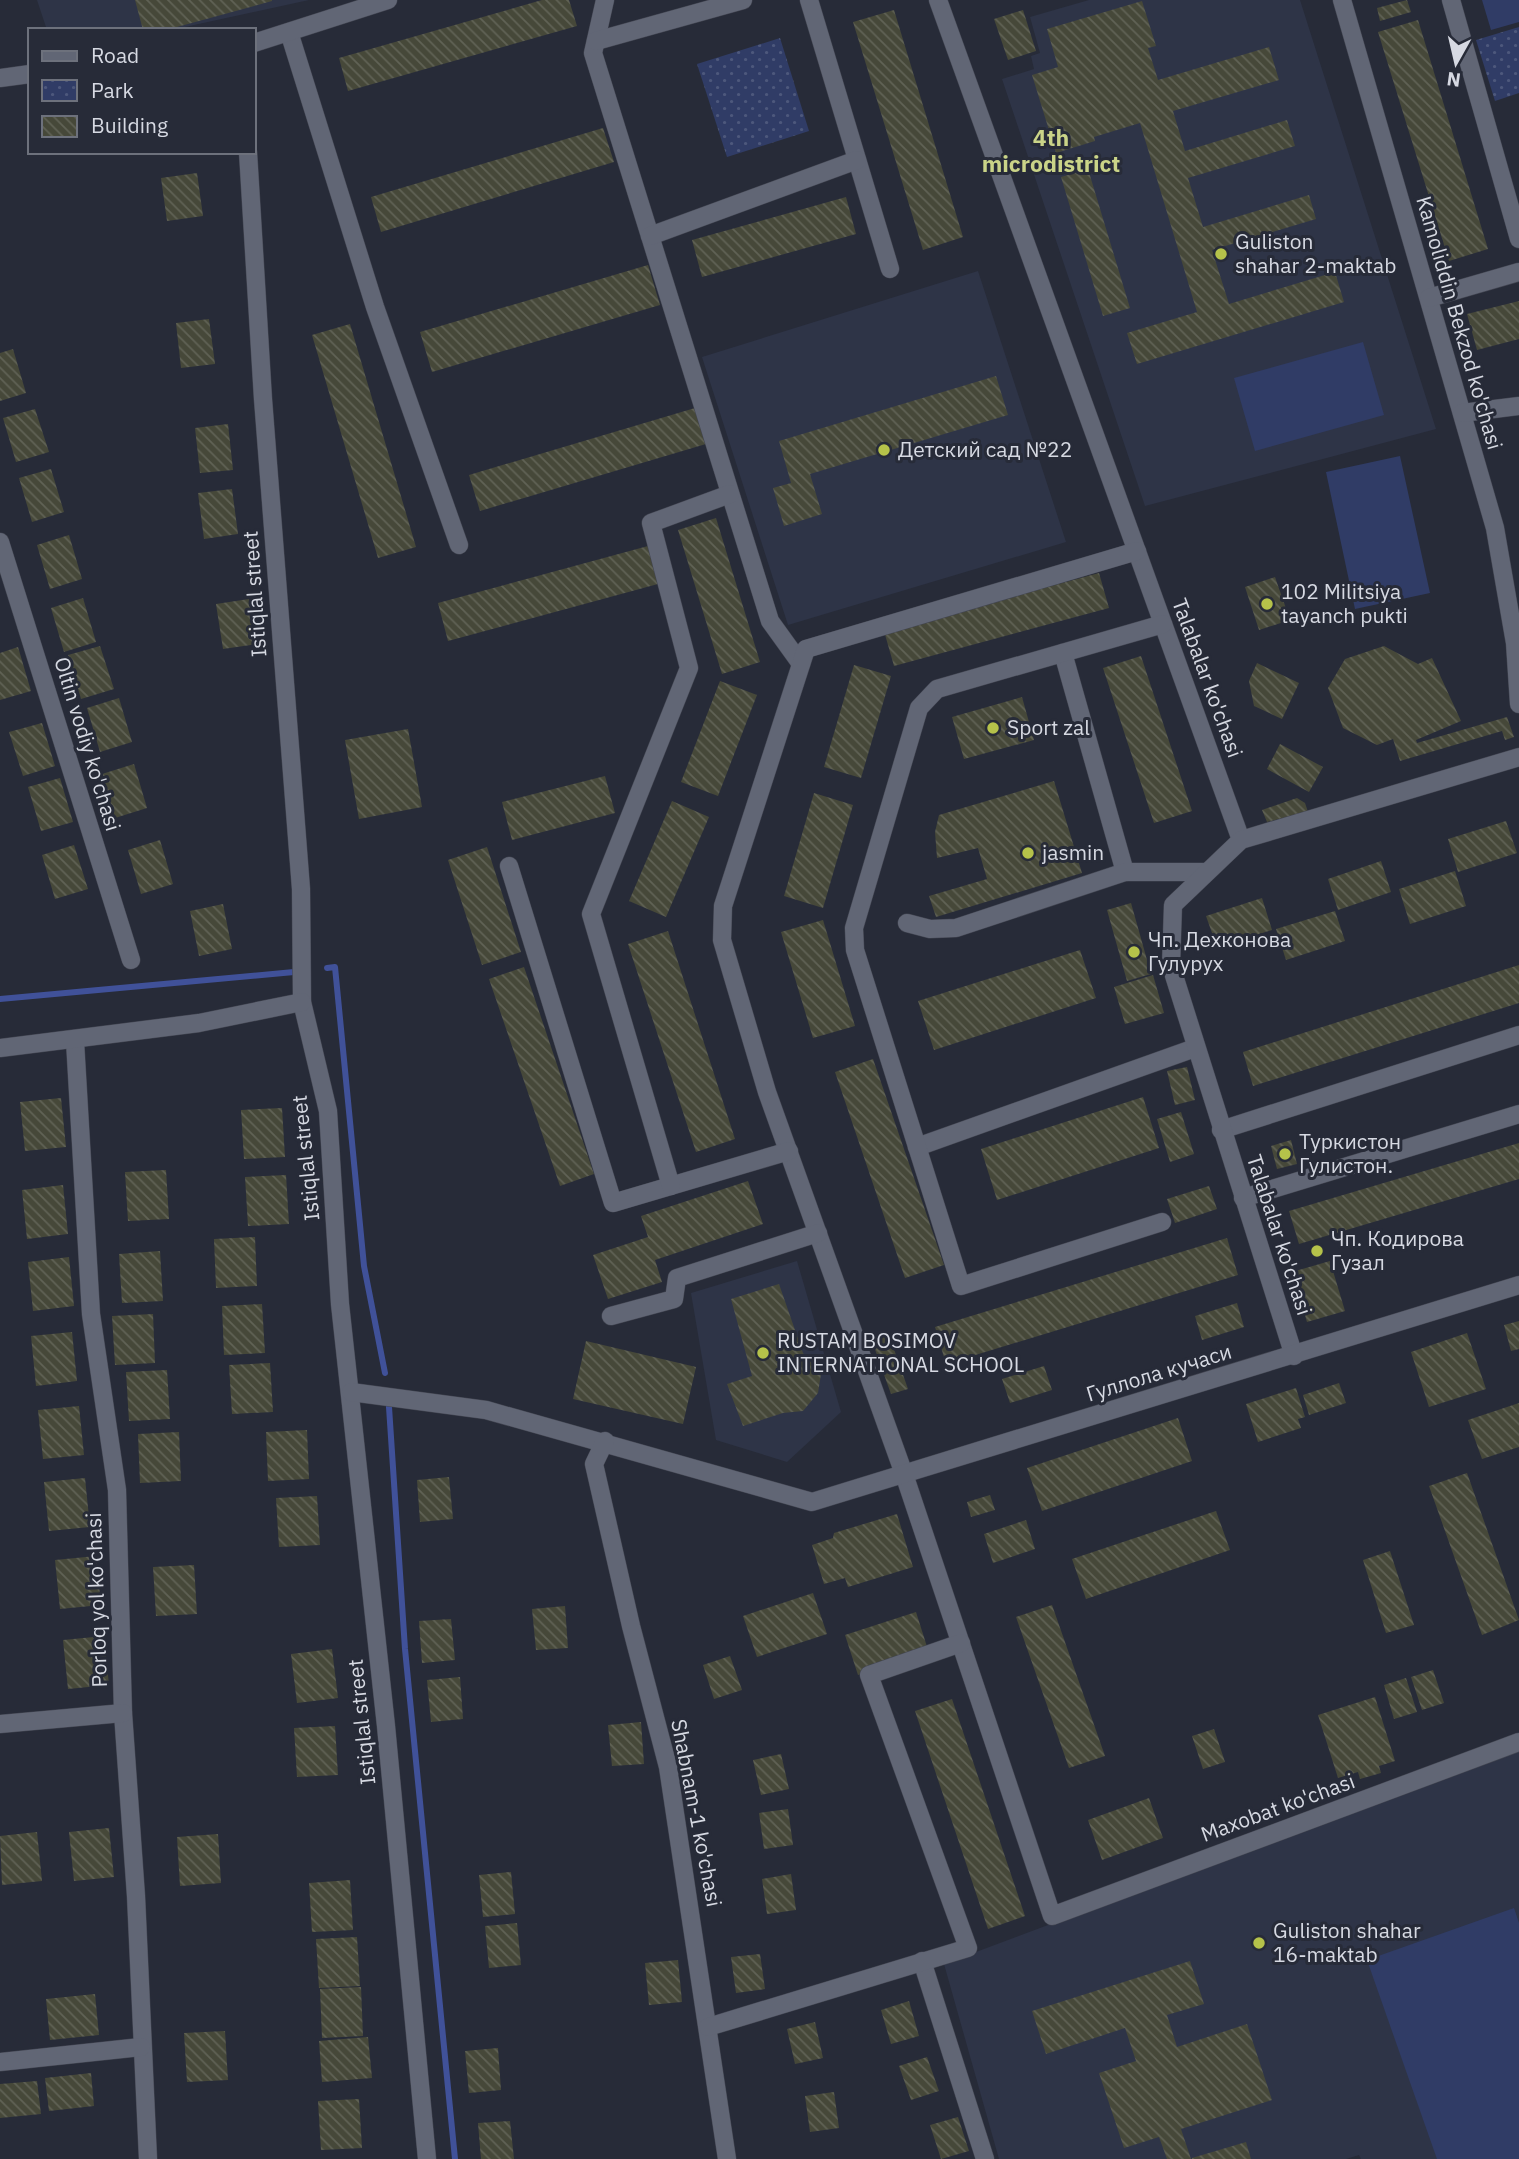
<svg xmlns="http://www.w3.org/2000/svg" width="1519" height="2159" font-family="'IBM Plex Sans',sans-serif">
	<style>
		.built { fill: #2e3447 }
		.park { fill: url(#park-dots) }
		.garden { fill: #303c66 }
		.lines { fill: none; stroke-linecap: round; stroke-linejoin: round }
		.stream { stroke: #405199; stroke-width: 6 }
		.building { fill: url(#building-back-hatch) }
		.minor-casing { stroke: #434652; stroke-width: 19 }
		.minor { stroke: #616675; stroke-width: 18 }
		.poi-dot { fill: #b5c24a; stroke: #272b38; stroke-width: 2.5 }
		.labels { text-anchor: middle; stroke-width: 6; stroke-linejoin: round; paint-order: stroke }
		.poi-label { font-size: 21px; fill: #d6d9e2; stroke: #272b38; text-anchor: start }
		.street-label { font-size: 21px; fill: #d6d9e2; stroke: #272b38 }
		.neighbourhood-label { font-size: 23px; font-weight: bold; fill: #cad488; stroke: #272b38 }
	</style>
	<defs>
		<pattern id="park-dots" width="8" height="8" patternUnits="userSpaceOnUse" patternTransform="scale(1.75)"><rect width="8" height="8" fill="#303c66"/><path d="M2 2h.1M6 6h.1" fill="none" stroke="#4d587c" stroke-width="1.8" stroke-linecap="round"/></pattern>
		<pattern id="building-back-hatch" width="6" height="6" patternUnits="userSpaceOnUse" patternTransform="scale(1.75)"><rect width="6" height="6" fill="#464839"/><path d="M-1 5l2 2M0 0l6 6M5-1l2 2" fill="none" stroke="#606255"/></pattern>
	</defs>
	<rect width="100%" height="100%" fill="#272b38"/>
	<g class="built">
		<path d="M37 0H309L171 30H47Z"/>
		<path d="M1089 0H1300L1436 429 1145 506 1002 79 1034 69 1031 56 1040 53 1030 17Z"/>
		<path d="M978 271 1066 542 788 625 702 357Z"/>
		<path d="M797 1261 841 1412 787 1462 716 1440 691 1293Z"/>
		<path d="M1519 1749V2159H1361L1359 2155 1346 2159H999L944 1964Z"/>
	</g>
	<g class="park">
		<path d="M1519 27V93L1495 101 1476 40Z"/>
		<path d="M780 38 809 131 727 157 697 64Z"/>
	</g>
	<g class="garden">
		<path d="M1482 0H1519V22L1491 30Z"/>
		<path d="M1363 342 1384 415 1255 451 1234 378Z"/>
		<path d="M1400 456 1430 593 1355 609 1326 472Z"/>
		<path d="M1514 1908 1519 1923V2159H1437L1367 1960Z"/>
	</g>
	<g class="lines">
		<g class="stream">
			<path d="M327 968 335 967 364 1266 385 1373"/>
			<path d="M0 999 294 972"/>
			<path d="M389 1407 405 1649 455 2159"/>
		</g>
	</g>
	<g class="building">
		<path d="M135 0H272V1L166 30H143Z"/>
		<path d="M542 0H569L577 26 348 91 339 58Z"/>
		<path d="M1407 0 1411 12 1380 21 1377 8Z"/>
		<path d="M1142 1 1156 46 1148 48 1158 80 1269 47 1279 80 1173 111 1185 151 1287 120 1295 146 1188 178 1203 227 1309 195 1316 219 1212 250 1229 304 1335 272 1344 302 1137 364 1127 333 1197 312 1140 123 1094 137 1095 141 1056 153 1032 75 1058 67 1047 29Z"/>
		<path d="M894 10 963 237 923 250 853 22Z"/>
		<path d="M1023 10 1036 51 1008 60 994 19Z"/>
		<path d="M1418 20 1488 249 1449 261 1378 32Z"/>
		<path d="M603 128 614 162 381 232 371 197Z"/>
		<path d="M1088 169 1130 308 1103 316 1061 177Z"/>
		<path d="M197 173 203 216 167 221 161 178Z"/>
		<path d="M846 197 856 234 702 277 692 240Z"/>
		<path d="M648 265 660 305 432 372 420 332Z"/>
		<path d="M1519 301V339L1477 350 1467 314Z"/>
		<path d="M209 319 215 364 181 368 176 323Z"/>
		<path d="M350 324 416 547 378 558 312 335Z"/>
		<path d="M13 349 26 393 0 401V353Z"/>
		<path d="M996 376 1008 415 810 474 822 514 784 526 773 488 791 483 779 441Z"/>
		<path d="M695 408 706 444 480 511 469 475Z"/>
		<path d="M35 409 49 452 16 462 3 418Z"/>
		<path d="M228 424 233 470 200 473 195 428Z"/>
		<path d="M51 469 64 512 32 522 19 478Z"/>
		<path d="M232 489 238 534 204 539 198 493Z"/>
		<path d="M716 518 760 662 722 674 678 530Z"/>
		<path d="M69 535 82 579 50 589 37 545Z"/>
		<path d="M648 546 658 584 448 641 438 603Z"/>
		<path d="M1099 573 1109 608 894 666 884 631Z"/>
		<path d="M1275 577 1290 620 1259 630 1245 587Z"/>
		<path d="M83 598 96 642 64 652 51 608Z"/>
		<path d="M249 599 257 644 223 649 216 604Z"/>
		<path d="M100 646 114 689 81 699 68 655Z"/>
		<path d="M1384 646 1418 664 1432 658 1461 721 1416 740 1417 743 1507 717 1514 737 1505 740 1502 731 1400 761 1393 739 1377 745 1343 728 1328 688 1345 659Z"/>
		<path d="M18 647 31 691 0 700V653Z"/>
		<path d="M1141 656 1192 811 1154 823 1103 668Z"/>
		<path d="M1257 663 1299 683 1282 719 1254 706 1249 681Z"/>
		<path d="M854 665 891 676 861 778 824 767Z"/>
		<path d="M720 681 757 695 718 796 681 782Z"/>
		<path d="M1022 697 1034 740 964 759 952 717Z"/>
		<path d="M119 698 132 742 100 752 87 708Z"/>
		<path d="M42 723 55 766 23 776 9 732Z"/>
		<path d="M408 729 422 807 359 819 345 740Z"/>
		<path d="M1280 744 1323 767 1309 792 1267 769Z"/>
		<path d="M134 764 147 808 115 818 102 774Z"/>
		<path d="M605 776 615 813 512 840 502 802Z"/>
		<path d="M60 778 73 822 41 831 28 787Z"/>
		<path d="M1054 781 1082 873 936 917 929 896 987 879 978 848 937 858 935 832 939 815Z"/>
		<path d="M814 793 853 805 823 908 784 896Z"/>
		<path d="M1297 798 1305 803 1308 812 1267 822 1262 810Z"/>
		<path d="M672 801 709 817 666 917 629 901Z"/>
		<path d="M1506 821 1517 853 1458 872 1448 839Z"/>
		<path d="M160 840 173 884 141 894 128 850Z"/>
		<path d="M74 845 88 889 55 899 42 855Z"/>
		<path d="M487 847 521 952 482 965 448 860Z"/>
		<path d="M1381 861 1391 892 1338 910 1328 879Z"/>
		<path d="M1455 871 1466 906 1410 924 1399 889Z"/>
		<path d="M1262 898 1272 930 1217 947 1206 916Z"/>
		<path d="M1131 903 1151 974 1127 981 1107 910Z"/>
		<path d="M223 904 232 949 199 956 190 911Z"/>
		<path d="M1335 911 1345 941 1286 960 1276 929Z"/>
		<path d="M823 920 855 1026 813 1038 781 932Z"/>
		<path d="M668 931 735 1139 696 1152 628 944Z"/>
		<path d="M1080 950 1096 998 934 1050 918 1001Z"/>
		<path d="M1519 965V1003L1253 1086 1243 1052Z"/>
		<path d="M524 967 594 1174 560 1186 489 979Z"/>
		<path d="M1153 975 1164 1013 1125 1024 1114 987Z"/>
		<path d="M873 1059 944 1265 905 1278 835 1072Z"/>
		<path d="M1187 1067 1195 1100 1175 1105 1167 1071Z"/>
		<path d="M1143 1097 1159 1148 997 1200 981 1149Z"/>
		<path d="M61 1098 66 1147 25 1151 20 1102Z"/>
		<path d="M282 1108 285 1157 244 1159 241 1110Z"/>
		<path d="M1181 1112 1194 1154 1170 1162 1157 1119Z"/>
		<path d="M1291 1140 1297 1164 1277 1169 1271 1146Z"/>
		<path d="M1519 1143V1179L1299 1244 1289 1211Z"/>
		<path d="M166 1170 169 1219 128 1221 125 1172Z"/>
		<path d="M286 1175 289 1224 248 1226 245 1177Z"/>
		<path d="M748 1181 763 1224 655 1260 662 1282 608 1299 593 1255 648 1237 641 1216Z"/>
		<path d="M63 1185 68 1234 27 1239 22 1190Z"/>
		<path d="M1209 1186 1217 1209 1175 1223 1167 1199Z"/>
		<path d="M255 1237 257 1286 216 1288 214 1239Z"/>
		<path d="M1227 1238 1238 1275 946 1364 935 1327Z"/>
		<path d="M160 1251 163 1301 122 1303 119 1254Z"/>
		<path d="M69 1257 74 1306 33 1311 28 1262Z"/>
		<path d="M1330 1261 1345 1311 1307 1322 1292 1272Z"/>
		<path d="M779 1284 803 1353 821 1374 818 1393 803 1411 783 1413 743 1426 727 1384 752 1376 731 1299Z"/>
		<path d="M1237 1303 1244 1327 1202 1340 1195 1316Z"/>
		<path d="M262 1304 265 1353 224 1355 222 1306Z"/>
		<path d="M153 1314 155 1363 115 1365 112 1316Z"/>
		<path d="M1519 1321V1349L1511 1351 1504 1325Z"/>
		<path d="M72 1332 77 1381 36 1386 31 1336Z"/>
		<path d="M1467 1333 1486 1389 1429 1407 1411 1352Z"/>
		<path d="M889 1335 908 1389 891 1394 872 1341Z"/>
		<path d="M586 1341 696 1367 683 1424 573 1399Z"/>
		<path d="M270 1363 273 1412 232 1414 229 1365Z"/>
		<path d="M1044 1366 1052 1390 1010 1403 1002 1379Z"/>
		<path d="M167 1370 170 1419 129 1421 126 1372Z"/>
		<path d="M1339 1383 1346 1403 1309 1415 1303 1395Z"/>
		<path d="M1296 1388 1305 1417 1298 1419 1301 1428 1258 1442 1246 1404Z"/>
		<path d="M1519 1403V1447L1482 1459 1468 1420Z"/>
		<path d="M79 1406 84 1455 43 1459 38 1410Z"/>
		<path d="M1178 1418 1192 1461 1042 1511 1027 1468Z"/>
		<path d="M307 1430 309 1479 268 1481 266 1432Z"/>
		<path d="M179 1432 181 1481 140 1483 138 1434Z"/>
		<path d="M1467 1473 1519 1620 1482 1635 1429 1486Z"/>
		<path d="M449 1477 453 1519 420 1522 417 1480Z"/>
		<path d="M85 1478 90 1527 49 1531 44 1482Z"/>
		<path d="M990 1495 995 1510 971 1517 967 1502Z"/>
		<path d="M317 1496 320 1545 279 1547 276 1498Z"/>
		<path d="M1216 1511 1230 1550 1086 1599 1072 1559Z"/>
		<path d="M897 1514 913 1567 848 1587 845 1578 824 1584 812 1545 833 1538 834 1533Z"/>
		<path d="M1026 1520 1035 1549 993 1563 984 1534Z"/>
		<path d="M1390 1551 1414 1625 1386 1633 1363 1560Z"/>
		<path d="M96 1556 101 1605 60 1609 55 1560Z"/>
		<path d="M194 1565 197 1614 156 1616 153 1567Z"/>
		<path d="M813 1593 827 1634 757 1657 743 1616Z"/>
		<path d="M1052 1605 1105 1756 1069 1768 1016 1617Z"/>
		<path d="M565 1606 568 1648 536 1650 532 1609Z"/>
		<path d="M916 1612 929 1653 858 1675 845 1635Z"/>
		<path d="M451 1619 455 1660 422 1663 419 1621Z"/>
		<path d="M104 1636 109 1685 68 1689 63 1640Z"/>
		<path d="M332 1649 338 1698 297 1703 291 1654Z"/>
		<path d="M730 1656 742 1690 714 1699 703 1665Z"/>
		<path d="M1433 1670 1444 1703 1422 1710 1411 1677Z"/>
		<path d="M460 1677 463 1719 431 1722 427 1680Z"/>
		<path d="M1406 1678 1417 1712 1394 1719 1384 1685Z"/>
		<path d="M1375 1697 1395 1761 1379 1766 1381 1773 1360 1779 1358 1772 1338 1778 1318 1715Z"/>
		<path d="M952 1699 1025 1916 988 1929 915 1711Z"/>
		<path d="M641 1722 644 1764 612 1766 608 1725Z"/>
		<path d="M335 1726 338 1775 297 1777 294 1728Z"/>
		<path d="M1214 1729 1225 1762 1203 1769 1192 1736Z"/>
		<path d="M781 1754 789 1789 761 1795 753 1760Z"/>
		<path d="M1149 1798 1163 1838 1102 1860 1088 1820Z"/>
		<path d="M788 1809 793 1845 764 1849 759 1813Z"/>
		<path d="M109 1828 114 1877 74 1881 69 1832Z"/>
		<path d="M37 1832 42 1881 2 1885 0 1836Z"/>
		<path d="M218 1834 221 1883 180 1886 177 1837Z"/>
		<path d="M511 1872 515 1914 483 1917 479 1875Z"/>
		<path d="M791 1874 796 1910 767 1914 762 1879Z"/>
		<path d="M350 1880 353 1930 312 1932 309 1883Z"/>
		<path d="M517 1923 521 1965 489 1968 485 1926Z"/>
		<path d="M357 1937 360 1986 319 1988 316 1939Z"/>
		<path d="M760 1954 765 1989 736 1993 731 1957Z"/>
		<path d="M678 1960 682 2002 649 2005 645 1963Z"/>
		<path d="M1190 1961 1204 2004 1167 2015 1177 2047 1247 2024 1272 2100 1181 2129 1191 2159H1167L1159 2137 1124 2148 1099 2073 1136 2061 1125 2028 1046 2054 1032 2011Z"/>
		<path d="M361 1987 363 2036 322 2038 320 1989Z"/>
		<path d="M95 1994 99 2035 50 2040 46 1999Z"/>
		<path d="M909 2001 919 2036 891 2044 881 2010Z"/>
		<path d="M815 2022 823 2058 795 2064 787 2029Z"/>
		<path d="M225 2031 228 2080 187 2082 184 2033Z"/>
		<path d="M368 2037 372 2078 322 2082 319 2041Z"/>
		<path d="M498 2048 501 2090 469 2093 465 2051Z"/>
		<path d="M927 2057 939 2091 911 2100 899 2066Z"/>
		<path d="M91 2073 94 2106 49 2111 45 2078Z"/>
		<path d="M37 2081 41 2114 0 2118V2084Z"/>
		<path d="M834 2092 839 2128 810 2132 805 2096Z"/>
		<path d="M359 2099 362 2148 321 2150 318 2101Z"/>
		<path d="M958 2117 969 2151 941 2159 930 2125Z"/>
		<path d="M510 2121 514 2159H481L478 2123Z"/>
		<path d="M1246 2142 1251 2159H1192V2158Z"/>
	</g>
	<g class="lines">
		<g class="minor-casing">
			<g id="minor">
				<path d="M605 0 593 53 770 621 801 664"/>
				<path d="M809 0 890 269"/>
				<path d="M938 0 1241 840"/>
				<path d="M1342 0 1495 528 1515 643 1519 704"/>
				<path d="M1451 0 1519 239"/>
				<path d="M289 32 375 307 459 545"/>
				<path d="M596 41 743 0"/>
				<path d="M254 43 388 0"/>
				<path d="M0 78 30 74"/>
				<path d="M248 152 263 399 301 889 302 1002 328 1111 340 1304 386 1726 427 2159"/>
				<path d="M650 236 857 160"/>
				<path d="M1429 298 1519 272"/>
				<path d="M1462 413 1519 406"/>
				<path d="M0 542 131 960"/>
				<path d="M1137 551 806 649 723 906 722 940 767 1092 904 1474 1052 1916 1519 1742"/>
				<path d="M1063 653 1125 872"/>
				<path d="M509 866 613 1203 789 1151"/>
				<path d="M907 923 930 929 956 928 1125 872H1204"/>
				<path d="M75 1041 91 1314 117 1490 123 1713 136 1896 148 2159"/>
				<path d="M0 1048 199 1023 302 1002"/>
				<path d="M1221 1130 1519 1035"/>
				<path d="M917 1147 1195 1048"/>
				<path d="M671 1186 591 914 689 668 651 523 730 494"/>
				<path d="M1243 1198 1519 1114"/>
				<path d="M1162 1222 961 1286 855 950 854 928 919 708 937 689 1163 624"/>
				<path d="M611 1316 674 1299 677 1278 818 1233"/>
				<path d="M1294 1356 1171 966 1173 905 1241 840 1519 757"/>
				<path d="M351 1392 486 1410 812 1502 1519 1285"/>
				<path d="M605 1441 594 1464 631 1626 668 1767 727 2159"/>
				<path d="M0 1724 123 1713"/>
				<path d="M922 1961 985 2159"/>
				<path d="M708 2027 968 1948 869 1675 961 1643"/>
				<path d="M0 2062 141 2047"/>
			</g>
		</g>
		<use href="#minor" class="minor"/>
	</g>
	<g class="poi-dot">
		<circle cx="1221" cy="254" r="7"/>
		<circle cx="884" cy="450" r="7"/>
		<circle cx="1267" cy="604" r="7"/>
		<circle cx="993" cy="728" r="7"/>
		<circle cx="1028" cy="853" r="7"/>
		<circle cx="1134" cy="952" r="7"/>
		<circle cx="1285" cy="1154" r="7"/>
		<circle cx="1317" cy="1251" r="7"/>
		<circle cx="763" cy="1353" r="7"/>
		<circle cx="1259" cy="1943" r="7"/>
	</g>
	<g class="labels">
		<g class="poi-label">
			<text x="1235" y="249">Guliston<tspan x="1235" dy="24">shahar 2-maktab</tspan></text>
			<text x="898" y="457">Детский сад №22</text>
			<text x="1281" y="599">102 Militsiya<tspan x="1281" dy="24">tayanch pukti</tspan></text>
			<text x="1007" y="735">Sport zal</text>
			<text x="1042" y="860">jasmin</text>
			<text x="1148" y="947">Чп. Дехконова<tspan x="1148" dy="24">Гулурух</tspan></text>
			<text x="1299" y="1149">Туркистон<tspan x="1299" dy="24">Гулистон.</tspan></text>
			<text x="1331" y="1246">Чп. Кодирова<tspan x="1331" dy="24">Гузал</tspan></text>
			<text x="777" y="1348">RUSTAM BOSIMOV<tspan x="777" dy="24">INTERNATIONAL SCHOOL</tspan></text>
			<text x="1273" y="1938">Guliston shahar<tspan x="1273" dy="24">16-maktab</tspan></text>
		</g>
		<g class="street-label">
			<text transform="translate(1459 323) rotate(74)" y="7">Kamoliddin Bekzod ko'chasi</text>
			<text transform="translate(255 594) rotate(-94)" y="7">Istiqlal street</text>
			<text transform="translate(1207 678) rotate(70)" y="7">Talabalar ko'chasi</text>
			<text transform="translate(87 744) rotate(73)" y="7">Oltin vodiy ko'chasi</text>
			<text transform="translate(306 1158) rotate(-96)" y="7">Istiqlal street</text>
			<text transform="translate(1279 1235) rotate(72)" y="7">Talabalar ko'chasi</text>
			<text transform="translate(1159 1373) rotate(-17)" y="7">Гуллола кучаси</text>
			<text transform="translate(97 1600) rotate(-92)" y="7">Porloq yol ko'chasi</text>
			<text transform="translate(362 1722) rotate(-96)" y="7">Istiqlal street</text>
			<text transform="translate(1278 1808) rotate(-20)" y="7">Maxobat ko'chasi</text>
			<text transform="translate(696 1813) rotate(79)" y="7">Shabnam-1 ko'chasi</text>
		</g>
		<g class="neighbourhood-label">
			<text x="1051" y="146">4th<tspan x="1051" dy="26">microdistrict</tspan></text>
		</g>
	</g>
	<rect x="28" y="28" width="228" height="126" fill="#272b38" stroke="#6d717c" stroke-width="2"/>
	<rect x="42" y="51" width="35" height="10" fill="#616675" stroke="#6d717c" stroke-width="2"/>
	<text x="91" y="63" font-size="21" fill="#d6d9e2">Road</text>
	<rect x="42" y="80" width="35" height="21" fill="url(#park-dots)" stroke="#6d717c" stroke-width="2"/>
	<text x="91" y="98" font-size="21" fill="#d6d9e2">Park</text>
	<rect x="42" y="116" width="35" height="21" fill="url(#building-back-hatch)" stroke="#6d717c" stroke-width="2"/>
	<text x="91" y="133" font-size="21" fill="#d6d9e2">Building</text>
	<g transform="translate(1456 63) rotate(188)" stroke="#272b38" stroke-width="5" paint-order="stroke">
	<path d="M0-5L12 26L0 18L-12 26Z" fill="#d6d9e2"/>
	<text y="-10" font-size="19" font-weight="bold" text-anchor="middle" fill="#d6d9e2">N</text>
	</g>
</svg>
